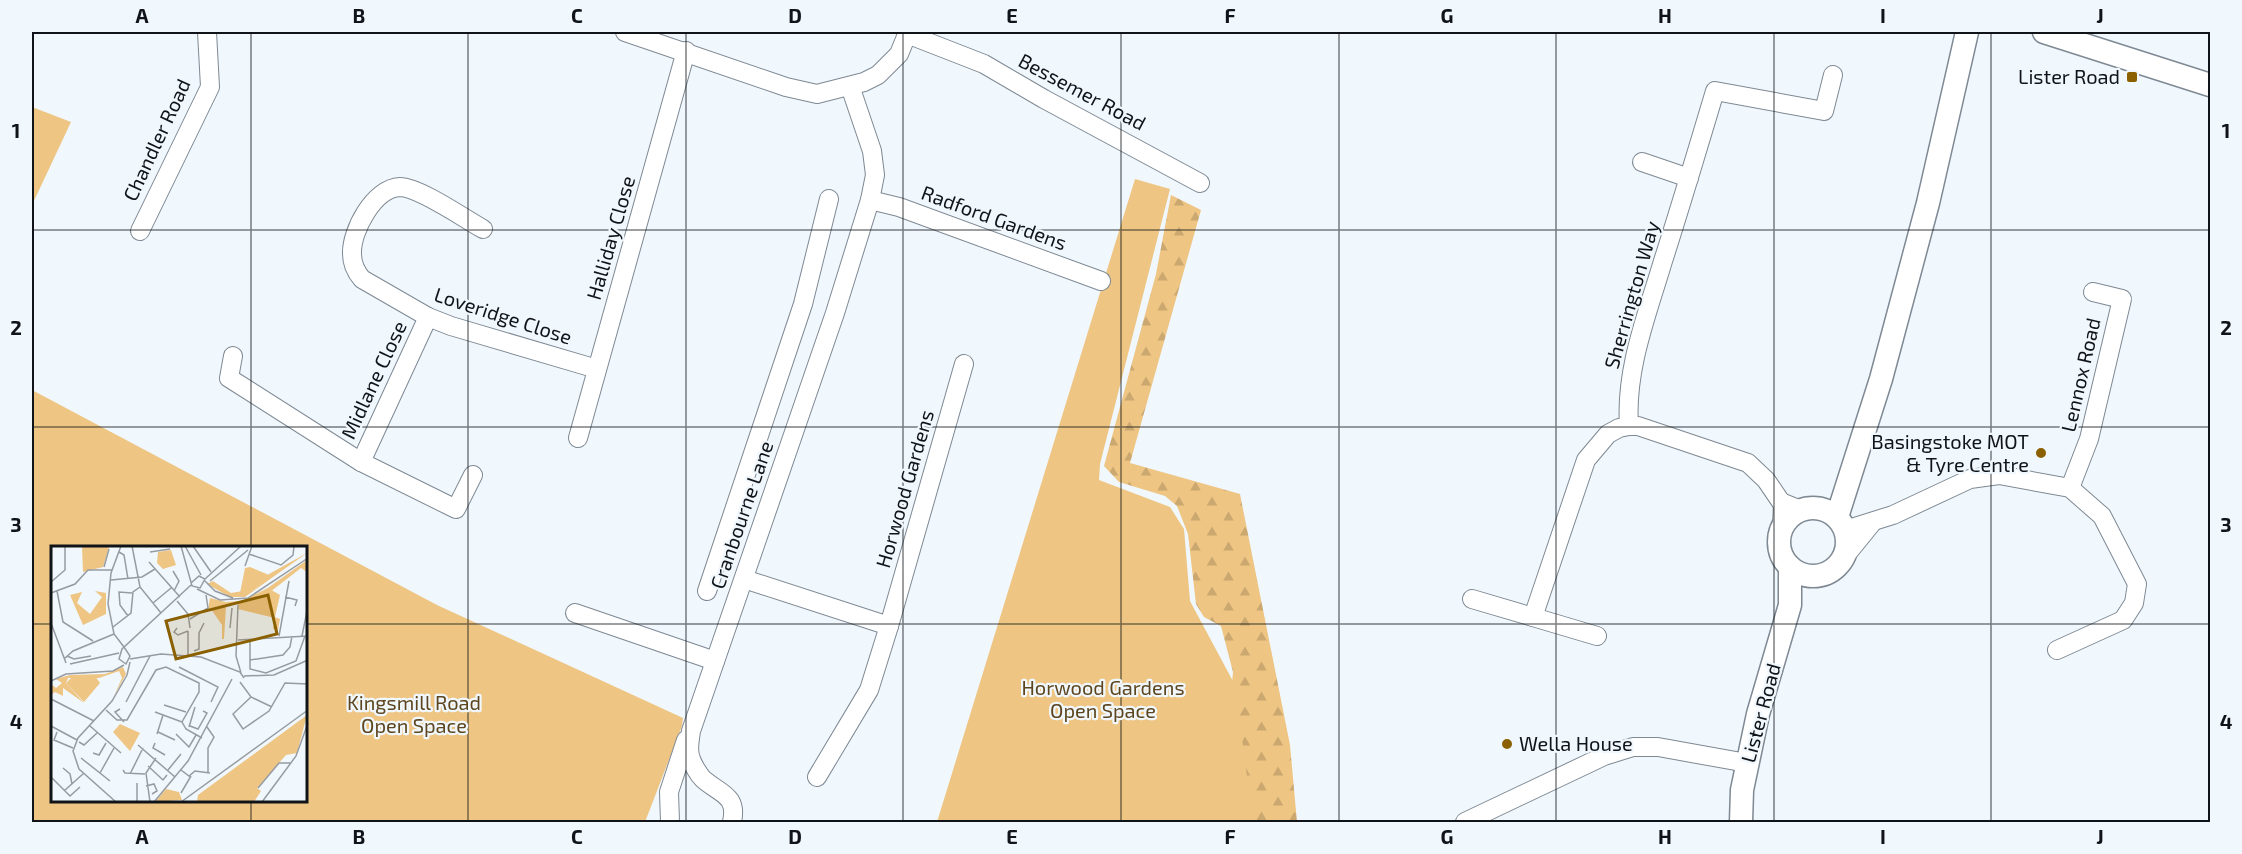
<svg xmlns="http://www.w3.org/2000/svg" width="2242" height="854" font-family="'Exo 2',sans-serif">
	<style>
		.forest { fill: url(#forest-firs) }
		.park { fill: #eec583; fill-rule: evenodd }
		.lines { fill: none; stroke-linecap: round; stroke-linejoin: round }
		.minor-casing { stroke: #7e8993; stroke-width: 20 }
		.tertiary-casing { stroke: #7e8993; stroke-width: 25 }
		.minor { stroke: #fff; stroke-width: 18 }
		.tertiary { stroke: #fff; stroke-width: 22 }
		.grid { fill: none; stroke: #101418; stroke-width: 1.5; stroke-opacity: 0.55 }
		.poi-dot { fill: #8a6001; stroke: #f0f7fd; stroke-width: 2 }
		.labels { text-anchor: middle; stroke-width: 4.5; stroke-linejoin: round; paint-order: stroke }
		.poi-label { font-size: 20px; fill: #101418; stroke: #f0f7fd; text-anchor: end }
		.street-label { font-size: 20px; fill: #101418; stroke: #f0f7fd }
		.park-label { font-size: 20px; fill: #5d461f; stroke: #f0f7fd }
		.inset-road { fill: none; stroke: #969ca1; stroke-width: 1.5 }
		.view { fill: #8a6001; fill-opacity: 0.15; stroke: #8a6001; stroke-width: 3 }
		.inset-edge { fill: none; stroke: #101418; stroke-width: 3 }
		.neatline { fill: none; stroke: #101418; stroke-width: 2 }
		.grid-label { font-size: 20px; text-anchor: middle; font-weight: bold; fill: #101418 }
	</style>
	<defs>
		<pattern id="forest-firs" width="22" height="20" patternUnits="userSpaceOnUse" patternTransform="scale(1.5)"><rect width="22" height="20" fill="#eec583"/><path d="M5 1l3.5 6h-7zM16 11l3.5 6h-7z" fill="#cba870"/></pattern>
	</defs>
	<rect width="100%" height="100%" fill="#f0f7fd"/>
	<path class="forest" d="M1171 195 1201 210 1130 463 1240 494 1290 745 1297 822H1247L1231 694 1233 672 1221 626 1204 617 1196 604 1188 534 1177 506 1165 496 1119 482 1104 466 1156 274Z"/>
	<g class="park">
		<path d="M32 107 71 122 32 205Z"/>
		<path d="M1135 179 1170 189 1100 464 1099 480 1170 507 1184 529 1190 601 1235 685 1253 822H937Z"/>
		<path d="M32 390 437 605 683 718 682 726 645 822H32ZM52 548H306V802H52Z"/>
	</g>
	<g class="lines">
		<g class="minor-casing">
			<g id="minor">
				<path d="M625 32 786 87 817 94 864 82 878 75 899 54 908 32"/>
				<path d="M907 34 984 64 1044 99 1200 183"/>
				<path d="M1642 162 1689 178"/>
				<path d="M870 200 899 207 1101 281"/>
				<path d="M483 229C465 219 419 187 400 187 374 188 351 231 352 254 352 264 356 272 362 279L428 317 451 326 597 369"/>
				<path d="M140 231 210 87 207 32"/>
				<path d="M233 356 229 378 361 462 456 509 473 475"/>
				<path d="M1629 426C1625 369 1647 315 1663 261 1681 205 1698 148 1715 91L1824 111 1833 75"/>
				<path d="M578 438 686 51"/>
				<path d="M361 462 428 317"/>
				<path d="M2070 488 2089 439 2122 299 2093 292"/>
				<path d="M1782 528 1783 503"/>
				<path d="M1845 530 1893 515 1970 479 1999 475 2070 488 2102 516 2137 584 2134 603 2123 620 2057 650"/>
				<path d="M1846 555 1872 523"/>
				<path d="M744 579 889 626"/>
				<path d="M707 591 803 304 829 199"/>
				<path d="M1472 599 1533 617 1586 460 1608 434 1619 428 1629 426H1638L1748 463 1766 480 1781 502 1801 510"/>
				<path d="M575 613 715 661"/>
				<path d="M1533 617 1597 636"/>
				<path d="M817 777 869 690 889 626 964 364"/>
				<path d="M670 822 669 792 686 740"/>
				<path d="M732 822C738 795 720 794 703 779 699 775 693 765 691 759 687 750 690 740 691 731L835 313 870 200 875 175 872 151 850 86"/>
				<path d="M1465 822 1604 756 1633 747H1658L1747 763"/>
			</g>
		</g>
		<g class="tertiary-casing">
			<g id="tertiary">
				<path d="M2044 32 2210 85"/>
				<circle cx="1813" cy="542" r="34"/>
				<path d="M1837 517 1881 379 1928 203 1967 32"/>
				<path d="M1741 822 1742 790 1758 714 1790 605V567"/>
			</g>
		</g>
		<use href="#minor" class="minor"/>
		<use href="#tertiary" class="tertiary"/>
	</g>
	<path class="grid" d="M251 32V548M468 32V822M686 32V822M903 32V822M1121 32V822M1339 32V822M1556 32V822M1774 32V822M1991 32V822M32 230H2210M32 427H2210M32 624H52M306 624H2210M251 802V822"/>
	<g class="poi-dot">
		<rect x="2126" y="71" width="12" height="12" rx="3"/>
		<circle cx="2041" cy="453" r="6"/>
		<circle cx="1507" cy="744" r="6"/>
	</g>
	<g class="labels">
		<g class="poi-label">
			<text x="2120" y="84">Lister Road</text>
			<text x="2029" y="449">Basingstoke MOT<tspan x="2029" dy="23">&amp; Tyre Centre</tspan></text>
			<text x="1519" y="751" text-anchor="start">Wella House</text>
		</g>
		<g class="street-label">
			<text transform="translate(1082 92) rotate(28)" y="7">Bessemer Road</text>
			<text transform="translate(157 140) rotate(-65)" y="7">Chandler Road</text>
			<text transform="translate(994 218) rotate(20)" y="7">Radford Gardens</text>
			<text transform="translate(611 238) rotate(-74)" y="7">Halliday Close</text>
			<text transform="translate(1632 295) rotate(-74)" y="7">Sherrington Way</text>
			<text transform="translate(503 316) rotate(18)" y="7">Loveridge Close</text>
			<text transform="translate(2081 375) rotate(-77)" y="7">Lennox Road</text>
			<text transform="translate(374 380) rotate(-65)" y="7">Midlane Close</text>
			<text transform="translate(905 489) rotate(-74)" y="7">Horwood Gardens</text>
			<text transform="translate(742 515) rotate(-71)" y="7">Cranbourne Lane</text>
			<text transform="translate(1761 713) rotate(-75)" y="7">Lister Road</text>
		</g>
		<g class="park-label">
			<text x="1103" y="695">Horwood Gardens<tspan x="1103" dy="23">Open Space</tspan></text>
			<text x="414" y="710">Kingsmill Road<tspan x="414" dy="23">Open Space</tspan></text>
		</g>
	</g>
	<g transform="translate(51 546)">
		<rect width="256" height="256" fill="#f0f7fd"/>
		<path d="M120 4 125 19 112 23 106 17 107 6ZM256 169 246 207 235 209 206 242 210 245 203 256H146L147 249Z" fill="#eec583"/>
		<path d="M256 7 194 51H179L156 38 162 35 180 47 204 43 218 28ZM256 14V26L250 22 219 46 188 60 185 56 157 63 159 52 175 56 200 54ZM72 121 75 128 63 150 71 132 68 125 48 132H17L15 137 33 157 12 142V150L4 146 0 149V138L5 142 11 137 5 133 19 129 54 128Z" fill="#eec583"/>
		<path d="M31 0 58 1 52 21 32 26ZM199 21 218 29 204 43 189 47 194 22ZM217 42 229 49 224 71 229 73 227 84 222 83 224 72 187 63 188 56ZM44 45 55 47V68L32 79 19 49 31 46 26 57 39 68 51 51ZM175 60 173 93H171V79L160 63ZM44 130 49 137 33 156 15 137 21 131ZM69 178 89 187 79 205 62 186ZM115 243 128 246 131 254 104 256Z" fill="#eec583"/>
		<path class="inset-road" d="M70 0 60 27 57 58 63 88 73 101M81 0 89 41 110 67M130 0 141 40 149 42 154 33 148 30 140 37M134 0 150 29M142 0 160 26M68 6 73 9 77 33M99 6 119 3M198 8 230 19 242 9 243 0M98 16 129 51M194 20 201 0M53 21 58 3M122 25 128 35 123 45M154 33 190 0M60 34 91 31 104 23M154 35 164 45 182 52M159 35 197 4M0 36 14 24V0M146 43 169 54 197 52 257 12M6 45 12 76 42 95M0 47 24 38 37 24H61M234 51 246 54 244 60M126 55 137 68 139 82M102 57 120 42M187 59 185 110 190 127M77 70 69 59 68 46 81 47M139 73 157 62 155 49M0 77 15 117M62 81 80 67 82 46 89 41M126 82 123 86 127 89 137 85M179 82 181 62M228 90 238 35M251 90 256 65M187 94 257 90M199 94V123L215 127 245 115 254 90M73 101 79 110 75 118 68 113 71 103 140 39M143 105 148 103V87L153 77M16 110 23 113 40 110M137 110V85M13 113 22 105 63 88M79 113 110 108 150 111 189 126 193 132M199 114 232 109 239 101 241 90M19 118 68 107M128 121 167 141 160 156M193 130 223 129 257 114M0 135 15 128 62 125 73 119M189 136 200 151 221 161M200 151 182 168 192 183 218 165 234 137 257 138M0 153 43 175M75 156 99 110M113 159 135 166M69 163 64 166 73 176M55 164 66 174H76L105 124 115 121 148 137V146L131 176 135 183 151 192M104 166 131 176M0 180 26 194M39 180 70 207M139 180 147 183 156 167 152 165M138 181 144 161M156 181 163 191 157 202V226M6 186 3 194 22 202M107 186 124 194M106 188 112 169M125 188 138 201 145 189M28 196 33 199 46 187M104 197 102 202 114 209M87 199 124 231M42 207 48 209 55 197M30 212 59 235M97 220 112 234 116 229M12 222 19 228 21 238M72 224 74 227 94 228M117 224 130 208M130 224 138 230 144 225 159 227M49 227 63 202M79 228 92 202M0 231 19 250 29 241M86 237V256M95 240 103 238 106 245 101 248M207 242 228 217H240M13 245 33 227M130 247 140 230M65 256 28 223 22 205 27 192 61 155 76 129 79 116M99 256 95 227 105 212M103 256 137 215 181 133M130 256 257 164M211 256 245 210 257 177"/>
		<path class="view" d="M217 49 226 88 125 113 115 75Z"/>
		<rect width="256" height="256" class="inset-edge"/>
	</g>
	<rect width="2242" height="854" fill="none" stroke="#f0f7fd" stroke-width="66"/>
	<rect x="33" y="33" width="2176" height="788" class="neatline"/>
	<g class="grid-label">
		<text x="142" y="23">A</text>
		<text x="359" y="23">B</text>
		<text x="577" y="23">C</text>
		<text x="795" y="23">D</text>
		<text x="1012" y="23">E</text>
		<text x="1230" y="23">F</text>
		<text x="1447" y="23">G</text>
		<text x="1665" y="23">H</text>
		<text x="1883" y="23">I</text>
		<text x="2100" y="23">J</text>
		<text x="16" y="138">1</text>
		<text x="2226" y="138">1</text>
		<text x="16" y="335">2</text>
		<text x="2226" y="335">2</text>
		<text x="16" y="532">3</text>
		<text x="2226" y="532">3</text>
		<text x="16" y="729">4</text>
		<text x="2226" y="729">4</text>
		<text x="142" y="844">A</text>
		<text x="359" y="844">B</text>
		<text x="577" y="844">C</text>
		<text x="795" y="844">D</text>
		<text x="1012" y="844">E</text>
		<text x="1230" y="844">F</text>
		<text x="1447" y="844">G</text>
		<text x="1665" y="844">H</text>
		<text x="1883" y="844">I</text>
		<text x="2100" y="844">J</text>
	</g>
</svg>
